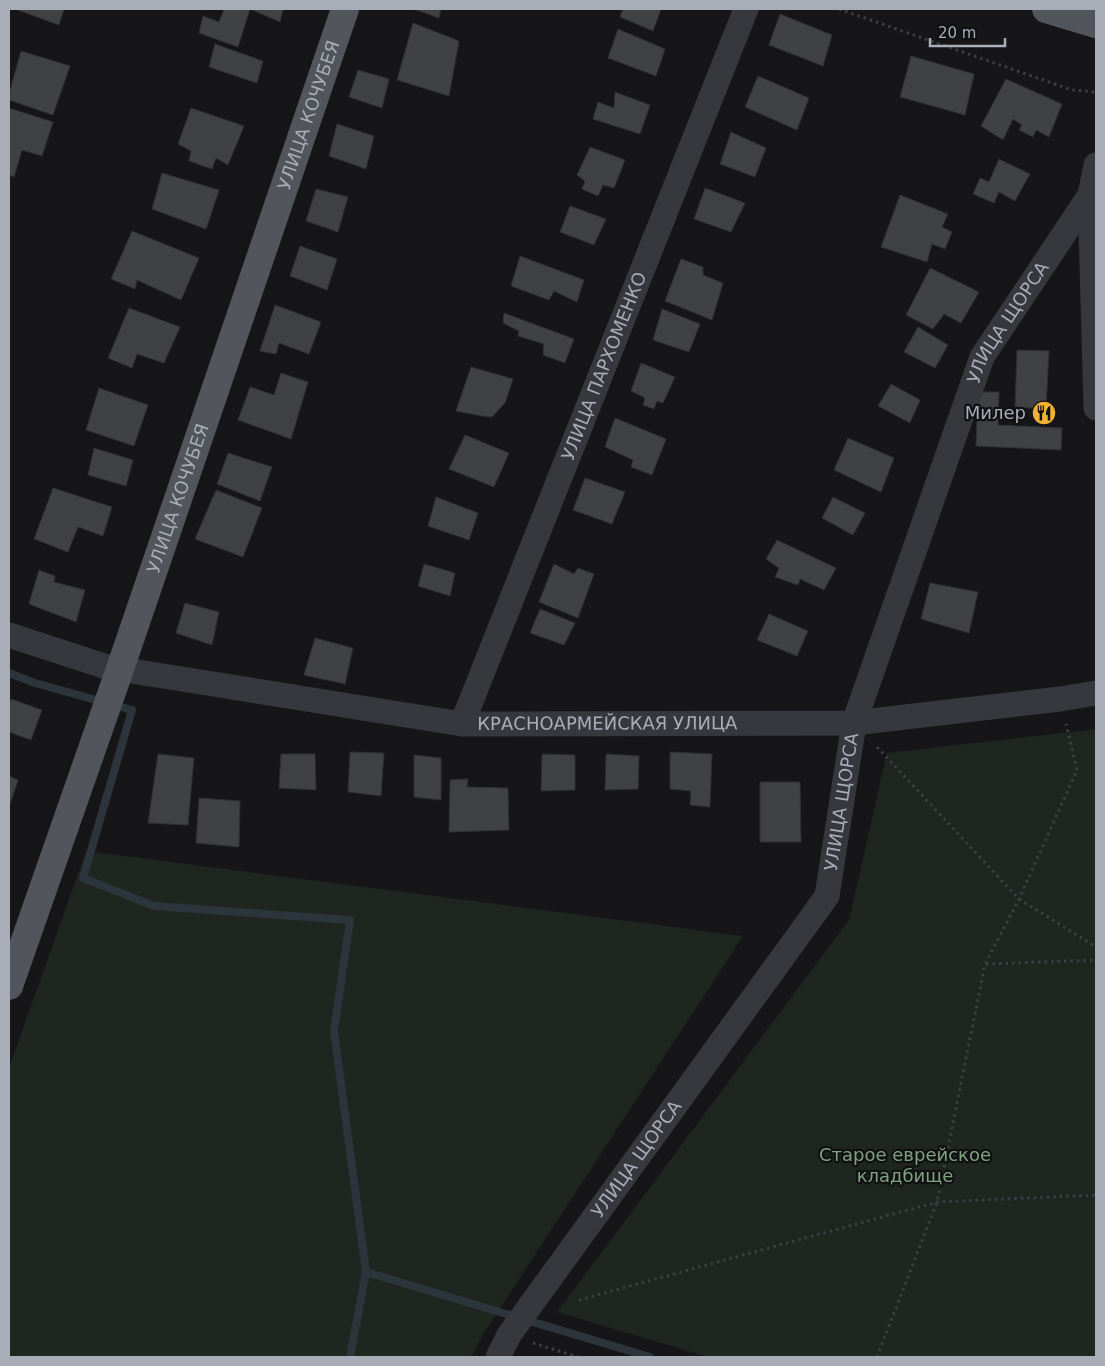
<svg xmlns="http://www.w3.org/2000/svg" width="1105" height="1366" font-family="'DejaVu Sans',sans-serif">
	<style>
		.green { fill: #1e261f }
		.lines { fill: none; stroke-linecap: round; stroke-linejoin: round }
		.stream { stroke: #2c353c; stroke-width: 8 }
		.building { fill: #404145; stroke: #303034 }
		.path { stroke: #3d3f44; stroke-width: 3; stroke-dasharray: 2.5 4; stroke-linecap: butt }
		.minor { stroke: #37383d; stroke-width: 25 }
		.major { stroke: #53555c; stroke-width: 28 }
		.labels { text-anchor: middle; stroke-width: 4.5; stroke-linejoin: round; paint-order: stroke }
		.street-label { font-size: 18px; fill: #a8adb8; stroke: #111113 }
		.poi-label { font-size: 18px; fill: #a8adb8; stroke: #111113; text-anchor: end }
		.park-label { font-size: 18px; fill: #7fa381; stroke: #111113 }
	</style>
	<rect width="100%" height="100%" fill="#161618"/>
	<g class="green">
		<path d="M1096 729V1355L1086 1357H708L557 1312 849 920 887 753Z"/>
		<path d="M86 851 743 936 484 1333 471 1357H9V1068Z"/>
	</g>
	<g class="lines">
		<g class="stream">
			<path d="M9 673 35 683 132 710 83 878 154 906 350 920 334 1031 366 1272 650 1357"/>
			<path d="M350 1357 366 1272"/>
		</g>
	</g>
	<g class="building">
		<path d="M15 9H64L59 25Z"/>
		<path d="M224 9H283L280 22 250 9 238 47 199 33 203 16 219 22Z"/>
		<path d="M414 9H441L439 18Z"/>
		<path d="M623 9H661L653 31 620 17Z"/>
		<path d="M780 14 832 35 823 66 769 45Z"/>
		<path d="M413 23 459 41 449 96 397 80Z"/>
		<path d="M618 29 665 49 656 76 608 58Z"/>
		<path d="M215 44 263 61 257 83 209 67Z"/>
		<path d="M21 51 70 66 53 115 9 100V94Z"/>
		<path d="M911 56 974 74 965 115 900 97Z"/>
		<path d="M358 70 389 79 382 108 349 97Z"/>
		<path d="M758 76 809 98 797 130 745 107Z"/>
		<path d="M1006 79 1062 104 1049 137 1036 130 1033 137 1019 130 1022 125 1013 119 1003 140 981 126Z"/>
		<path d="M615 92 650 105 640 134 593 119 598 102 614 108Z"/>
		<path d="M9 108 53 122 42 156 22 150 14 177 9 175Z"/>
		<path d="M191 108 244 126 228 165 216 158 212 169 189 161 191 151 178 144Z"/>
		<path d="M337 124 374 136 366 169 329 156Z"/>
		<path d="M731 132 766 148 755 177 720 164Z"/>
		<path d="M590 147 625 160 614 188 603 185 598 196 582 189 585 181 577 175Z"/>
		<path d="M999 159 1030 174 1015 201 999 192 994 203 973 194 980 178 989 182Z"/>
		<path d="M162 173 219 190 206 229 152 209Z"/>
		<path d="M705 188 745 203 731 232 694 219Z"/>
		<path d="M316 189 348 197 338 232 306 221Z"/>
		<path d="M900 195 948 214 942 227 952 232 945 249 932 244 927 262 881 247Z"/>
		<path d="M570 206 606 219 594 245 560 232Z"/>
		<path d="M132 231 199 258 181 300 137 280 135 289 111 279Z"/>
		<path d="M300 246 337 259 327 290 290 276Z"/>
		<path d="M520 256 584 280 577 302 554 291 549 300 511 286Z"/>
		<path d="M681 259 703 267V275L723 283 712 320 665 301Z"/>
		<path d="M930 268 979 292 961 323 944 314 933 329 906 315Z"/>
		<path d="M275 305 321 322 309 354 279 343 276 354 260 351Z"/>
		<path d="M129 308 180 327 164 363 137 354 132 368 108 358Z"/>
		<path d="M662 309 700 324 689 352 653 340Z"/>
		<path d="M504 313 574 339 565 363 543 355 544 344 518 336 519 331 503 323Z"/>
		<path d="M918 327 948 345 935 368 904 352Z"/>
		<path d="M1017 350 1049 351 1046 409 1015 407Z"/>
		<path d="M641 363 675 377 663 403 657 401 654 409 643 405 645 398 631 391Z"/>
		<path d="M471 367 513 379 505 403 492 417 482 416 456 411Z"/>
		<path d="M281 373 308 382 291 439 238 420 250 387 274 395Z"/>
		<path d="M891 384 920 400 910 423 878 406Z"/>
		<path d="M99 388 148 405 134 446 86 430Z"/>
		<path d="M978 392H999L998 425 1062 428 1061 450 976 446Z"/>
		<path d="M615 418 666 439 652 475 631 467 633 460 605 447Z"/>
		<path d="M465 435 509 453 494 487 449 469Z"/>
		<path d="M848 438 894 458 881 492 834 470Z"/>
		<path d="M94 448 133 460 126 486 88 475Z"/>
		<path d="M228 453 272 467 260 501 217 484Z"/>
		<path d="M585 478 625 492 612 524 573 510Z"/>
		<path d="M53 488 112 507 103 536 78 527 68 552 34 539Z"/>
		<path d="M216 490 262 508 243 557 195 539Z"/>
		<path d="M436 497 478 513 469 540 428 526Z"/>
		<path d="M833 497 865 513 853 535 822 518Z"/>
		<path d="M777 540 836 568 824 590 800 579 798 585 775 577 779 568 766 559Z"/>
		<path d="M424 564 455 573 450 596 418 586Z"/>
		<path d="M554 564 574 574 578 568 594 574 578 618 539 602Z"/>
		<path d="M39 570 55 576 54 582 85 590 76 622 29 604Z"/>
		<path d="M930 583 978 592 969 633 921 619Z"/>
		<path d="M185 603 219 612 212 645 176 633Z"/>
		<path d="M540 609 575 623 564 645 530 633Z"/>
		<path d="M769 614 808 631 797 656 757 640Z"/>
		<path d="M315 638 353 648 345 684 304 675Z"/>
		<path d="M11 699 42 710 31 740 9 732V704Z"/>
		<path d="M350 752 384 753 381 796 348 792Z"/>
		<path d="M670 752 712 754 710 807 690 805 691 791 670 789Z"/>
		<path d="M158 754 194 758 188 825 148 823Z"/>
		<path d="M281 754H315L316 790 279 788Z"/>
		<path d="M542 754 575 755V790L541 791Z"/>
		<path d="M606 754 639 756 638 789 605 790Z"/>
		<path d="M414 755 441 758V800L414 797Z"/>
		<path d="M9 776 18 780 9 807Z"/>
		<path d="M468 779 467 787 508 788 509 830 449 832 450 780Z"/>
		<path d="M760 782H800L801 842H760Z"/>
		<path d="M199 798 240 801 239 847 196 843Z"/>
	</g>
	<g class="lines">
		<g class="path">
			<path d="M839 9 1072 90 1096 92"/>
			<path d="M877 747 1019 899 1096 947"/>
			<path d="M986 964 1096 960"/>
			<path d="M579 1300 937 1202 1096 1195"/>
			<path d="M533 1343 578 1357"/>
			<path d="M877 1357 937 1202 985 964 1019 899 1077 770 1066 724"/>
		</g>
		<g class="minor">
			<path d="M1096 165 1090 195 1096 408"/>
			<path id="s1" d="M9 635 107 667 462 724 854 723 1060 699 1096 693"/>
			<path id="s2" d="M462 724 746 9"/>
			<path id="s3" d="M498 1357 509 1335 827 896 854 723 982 357 1090 195"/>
		</g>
		<g class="major">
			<path d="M1046 9 1096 24"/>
			<path id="s4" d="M9 986 120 669 345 9"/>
		</g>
	</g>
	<defs>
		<g id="restaurant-disc" transform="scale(1.25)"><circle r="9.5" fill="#f2b134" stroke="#111113"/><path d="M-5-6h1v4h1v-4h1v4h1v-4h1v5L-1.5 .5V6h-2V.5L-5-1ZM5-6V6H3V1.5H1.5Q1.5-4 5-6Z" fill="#111"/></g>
	</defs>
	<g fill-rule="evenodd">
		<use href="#restaurant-disc" x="1044" y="413"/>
	</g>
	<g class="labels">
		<g class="street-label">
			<text dy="6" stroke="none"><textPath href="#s4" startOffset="921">УЛИЦА КОЧУБЕЯ</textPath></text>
			<text dy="6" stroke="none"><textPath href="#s3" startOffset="1172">УЛИЦА ЩОРСА</textPath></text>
			<text dy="6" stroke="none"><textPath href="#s2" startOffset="385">УЛИЦА ПАРХОМЕНКО</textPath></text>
			<text dy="6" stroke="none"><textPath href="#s4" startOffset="516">УЛИЦА КОЧУБЕЯ</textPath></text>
			<text dy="6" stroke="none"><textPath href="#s1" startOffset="608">КРАСНОАРМЕЙСКАЯ УЛИЦА</textPath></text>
			<text dy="6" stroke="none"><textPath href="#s3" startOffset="662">УЛИЦА ЩОРСА</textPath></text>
			<text dy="6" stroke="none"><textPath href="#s3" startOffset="242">УЛИЦА ЩОРСА</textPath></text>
		</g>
		<g class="poi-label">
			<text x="1026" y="419">Милер</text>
		</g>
		<g class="park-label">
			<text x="905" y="1161">Старое еврейское<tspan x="905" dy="21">кладбище</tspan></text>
		</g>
	</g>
	<rect width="1105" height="1366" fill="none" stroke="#a8adb8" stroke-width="20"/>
	<path d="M930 38v8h75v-8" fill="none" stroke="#a8adb8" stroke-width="2.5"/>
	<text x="938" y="38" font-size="15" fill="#a8adb8" stroke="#111113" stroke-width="4" paint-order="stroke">20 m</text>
</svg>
